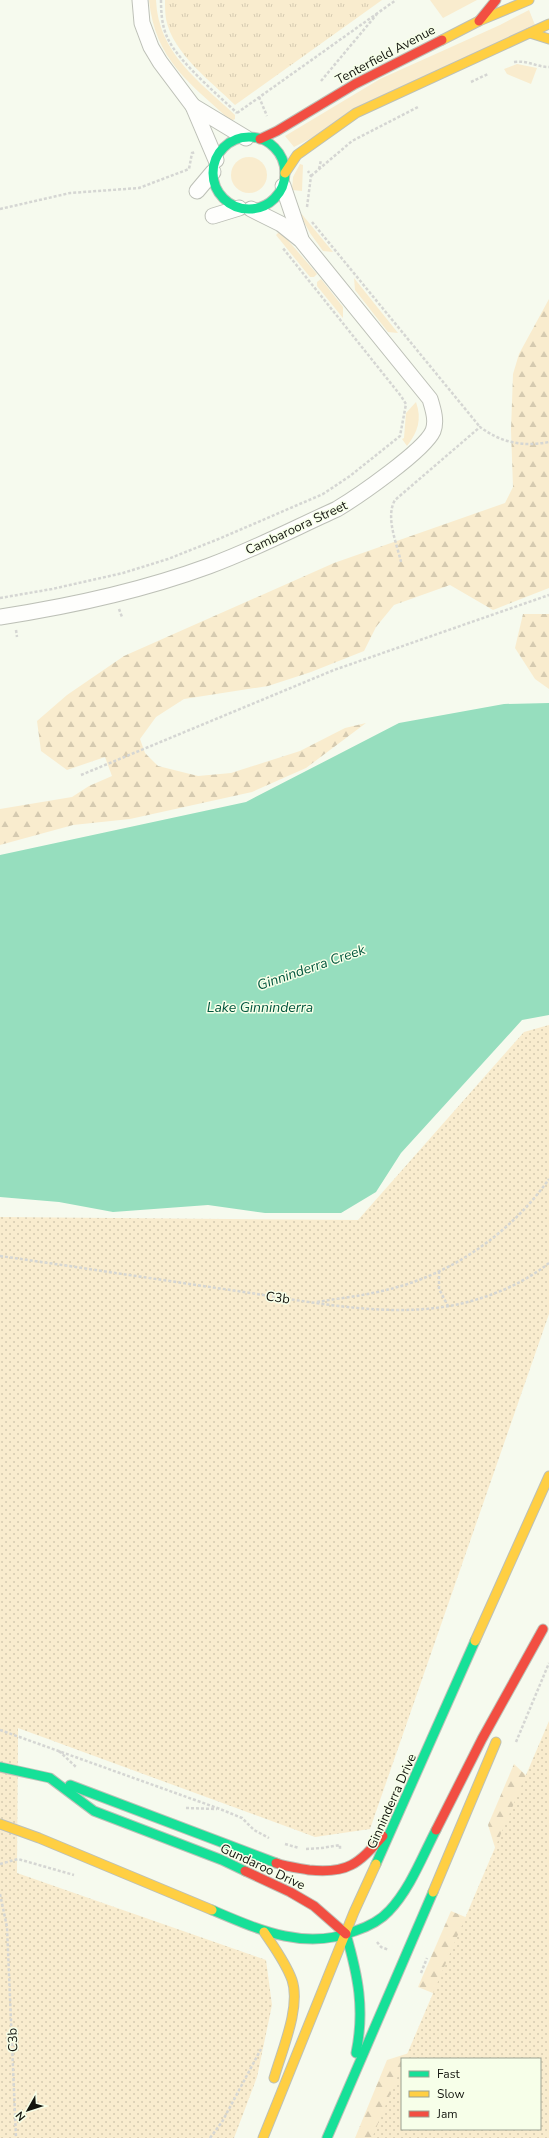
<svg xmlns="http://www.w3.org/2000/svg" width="549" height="2138" font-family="'Nunito Sans',sans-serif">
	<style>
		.grass { fill: url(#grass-tufts) }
		.forest { fill: url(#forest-firs) }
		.park { fill: url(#park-dots) }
		.garden { fill: #f9ecce }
		.water { fill: #96debe }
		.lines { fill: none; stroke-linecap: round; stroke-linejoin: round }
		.street-casing { stroke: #bdc0b7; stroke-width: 17 }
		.fast-casing { stroke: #bdc0b7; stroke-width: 11 }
		.slow-casing { stroke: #bdc0b7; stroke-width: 11 }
		.jam-casing { stroke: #bdc0b7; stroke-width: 11 }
		.path { stroke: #d5d6d3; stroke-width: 2.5; stroke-dasharray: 3 2; stroke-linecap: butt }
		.street { stroke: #fefefc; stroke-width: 15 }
		.fast { stroke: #16e098; stroke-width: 9 }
		.slow { stroke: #ffcf43; stroke-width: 9 }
		.jam { stroke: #f24e42; stroke-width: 9 }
		.labels { text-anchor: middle; stroke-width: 3; stroke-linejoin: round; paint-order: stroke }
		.street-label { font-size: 13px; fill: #13150e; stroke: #f7ffe9 }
		.water-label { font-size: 14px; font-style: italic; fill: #00563d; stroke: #f7ffe9 }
	</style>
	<defs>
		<pattern id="grass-tufts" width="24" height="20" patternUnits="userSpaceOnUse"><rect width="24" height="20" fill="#f9ecce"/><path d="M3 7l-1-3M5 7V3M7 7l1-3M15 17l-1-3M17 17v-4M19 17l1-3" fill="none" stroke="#d5cab0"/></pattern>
		<pattern id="forest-firs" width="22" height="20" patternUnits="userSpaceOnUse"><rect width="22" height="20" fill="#f9ecce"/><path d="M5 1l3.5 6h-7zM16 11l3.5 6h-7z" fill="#d5cab0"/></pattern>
		<pattern id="park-dots" width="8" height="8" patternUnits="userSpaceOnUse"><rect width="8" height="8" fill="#f9ecce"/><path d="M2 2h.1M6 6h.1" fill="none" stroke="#d5cab0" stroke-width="1.8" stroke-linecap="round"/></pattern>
	</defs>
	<rect width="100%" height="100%" fill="#f6faee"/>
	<path class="grass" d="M165 0H382L235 105C211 81 173 54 166 19 165 13 165 6 165 0Z"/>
	<g class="forest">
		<path d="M549 299V588L493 610 450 585 394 605 376 627 364 651 311 672 268 686 184 699 156 717 140 739 145 753 158 766 198 776 231 773 300 751 345 728 366 723 306 768 252 792 130 819 73 825 0 845V809L72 797 89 786 112 776 105 757 67 770 41 751 37 721 67 695 124 656 334 563 505 503 513 487 511 430 513 374 519 354Z"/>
		<path d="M523 614H549V689L535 679 515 648Z"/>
		<path d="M514 1764 548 1796 506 1883 488 1825Z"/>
		<path d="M451 1911 482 1924 445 1998 418 1987Z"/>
		<path d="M431 2046 432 2059H402V2129L443 2138H355L387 2060Z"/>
	</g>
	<g class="park">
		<path d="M549 1025V1314L370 1829 315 1837 18 1728 17 1873 266 1960 272 2005 257 2077 234 2138H0V1217L358 1220 524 1032Z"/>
		<path d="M549 1721V2138H372L402 2066V2129H540V2059H405Z"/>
	</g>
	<g class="garden">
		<path d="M149 0H156C158 53 200 82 235 115V119L231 121C190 83 155 60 149 0Z"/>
		<path d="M430 0H477L443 18Z"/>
		<path d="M529 10 535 25 294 147 285 136 380 79 500 25Z"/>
		<path d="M517 64 537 68 531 84 507 74 504 69Z"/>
		<circle cx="249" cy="175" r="18"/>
		<path d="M300 164 303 165 302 191 292 190 293 177Z"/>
		<path d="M298 211 300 212 333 252 323 251 310 233Z"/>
		<path d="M280 231 317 274 314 277H310L276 235Z"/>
		<path d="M354 278 398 333 388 332 355 290Z"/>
		<path d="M321 279 343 307V318L317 286V282Z"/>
		<path d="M416 402C422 419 418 432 407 446L402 439 404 438 406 413Z"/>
	</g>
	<path class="water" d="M549 703V1015L522 1020 401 1153 376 1192 341 1213H265L208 1205 113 1212 59 1202 0 1197V855L246 802 399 723 504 704Z"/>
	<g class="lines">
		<g class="street-casing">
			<g id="street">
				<path d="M140 0 142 23 151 47 160 62 193 106 216 160"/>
				<path d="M193 106 246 138"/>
				<path d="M283 186 301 239"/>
				<path d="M197 191 213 172"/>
				<path d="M213 216 239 208"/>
				<path d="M0 617C72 606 141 591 209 566 253 550 295 528 337 509 357 497 424 451 433 431 437 421 433 409 430 399L301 240 281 224 251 209"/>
			</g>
		</g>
		<g class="fast-casing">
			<g id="fast">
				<circle cx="249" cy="173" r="36"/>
				<path d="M0 1767 50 1778 94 1811 222 1860 245 1871"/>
				<path d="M70 1785 276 1863"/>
				<path d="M376 1864 475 1641"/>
				<path d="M212 1910C259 1930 305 1951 355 1931 367 1927 380 1921 389 1911 410 1889 422 1857 436 1830"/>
				<path d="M346 1934C358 1976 365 2009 356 2053"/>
				<path d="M327 2138 433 1892"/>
			</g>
		</g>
		<g class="slow-casing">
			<g id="slow">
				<path d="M530 33 549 39"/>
				<path d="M442 40 479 21 529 0"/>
				<path d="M285 173 297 155 356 113 549 24"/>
				<path d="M475 1641 549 1476"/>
				<path d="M0 1824 39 1838 212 1910"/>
				<path d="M433 1892 496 1742"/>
				<path d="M264 1932C274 1947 286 1963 292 1980 301 2007 282 2050 274 2078"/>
				<path d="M263 2138 354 1912 376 1864"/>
			</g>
		</g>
		<g class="jam-casing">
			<g id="jam">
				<path d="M479 21 496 0"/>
				<path d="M260 139 277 131 355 84 442 40"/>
				<path d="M436 1830 482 1739 543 1629"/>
				<path d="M276 1863C287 1867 298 1868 309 1870 348 1874 358 1864 383 1836"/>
				<path d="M245 1871 290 1892 314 1906 346 1934"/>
			</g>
		</g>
		<g class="path">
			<path d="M161 0C161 13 162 27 168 39 179 62 218 95 237 113"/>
			<path d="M514 62C528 60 536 67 549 67"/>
			<path d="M321 81 377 14"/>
			<path d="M471 82 488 74"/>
			<path d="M259 97 267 116"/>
			<path d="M237 113 396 0"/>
			<path d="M319 169 321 160"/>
			<path d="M311 176 352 141 418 107"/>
			<path d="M307 207 311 176 308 171"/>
			<path d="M0 209 70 193 139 188 189 169 192 153 196 152"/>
			<path d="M312 222 480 427"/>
			<path d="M401 562C397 544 385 517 395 500L480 427C502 443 523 447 549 442"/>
			<path d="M0 598 52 589 123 573 168 559 221 538 323 494 350 476 400 436 406 404 401 396 282 247"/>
			<path d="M119 609 122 617"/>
			<path d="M16 630 17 637"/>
			<path d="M81 775 334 670 549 595"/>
			<path d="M0 1256C84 1268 168 1281 251 1293 310 1302 376 1315 435 1308 473 1304 518 1288 549 1263"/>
			<path d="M439 1271V1289L448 1306"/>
			<path d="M317 1302C339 1298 363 1296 386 1290 451 1275 511 1233 549 1179"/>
			<path d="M0 1730 220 1809 242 1818 254 1830 269 1838"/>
			<path d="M516 1742 549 1663"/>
			<path d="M59 1751 76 1767"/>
			<path d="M186 1808 217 1809"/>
			<path d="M285 1844 299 1848"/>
			<path d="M306 1849 322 1848 340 1845V1850"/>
			<path d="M0 1864 18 1859 74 1875"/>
			<path d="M0 1894 7 1927 16 2138"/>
			<path d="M377 1942 381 1947 389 1950"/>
			<path d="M421 1973 427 1958"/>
			<path d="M210 2138 222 2122 261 2049"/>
		</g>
		<use href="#street" class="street"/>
		<use href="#fast" class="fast"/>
		<use href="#slow" class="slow"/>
		<use href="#jam" class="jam"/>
	</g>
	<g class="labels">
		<g class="street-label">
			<text transform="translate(385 54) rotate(-28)" y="5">Tenterfield Avenue</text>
			<text transform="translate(296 527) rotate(-25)" y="5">Cambaroora Street</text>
			<text transform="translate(278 1297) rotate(8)" y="5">C3b</text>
			<text transform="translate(391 1801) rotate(-66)" y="5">Ginninderra Drive</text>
			<text transform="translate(263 1866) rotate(25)" y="5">Gundaroo Drive</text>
			<text transform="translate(12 2040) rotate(-93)" y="5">C3b</text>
		</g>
		<g class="water-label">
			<text transform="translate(311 967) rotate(-19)" y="5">Ginninderra Creek</text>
			<text x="260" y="1012">Lake Ginninderra</text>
		</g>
	</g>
	<rect x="401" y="2058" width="140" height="72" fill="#f7ffe9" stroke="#9ca191"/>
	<rect x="409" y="2071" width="20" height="6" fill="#16e098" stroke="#9ca191"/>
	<text x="437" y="2078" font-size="12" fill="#13150e">Fast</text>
	<rect x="409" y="2091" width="20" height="6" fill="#ffcf43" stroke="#9ca191"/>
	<text x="437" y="2098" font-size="12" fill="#13150e">Slow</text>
	<rect x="409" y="2111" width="20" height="6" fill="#f24e42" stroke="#9ca191"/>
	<text x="437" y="2118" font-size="12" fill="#13150e">Jam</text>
	<g transform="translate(28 2110) rotate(231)" stroke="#f7ffe9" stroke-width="3" paint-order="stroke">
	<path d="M0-3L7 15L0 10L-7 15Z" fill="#13150e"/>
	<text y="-6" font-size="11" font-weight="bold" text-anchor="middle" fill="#13150e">N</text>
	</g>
</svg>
